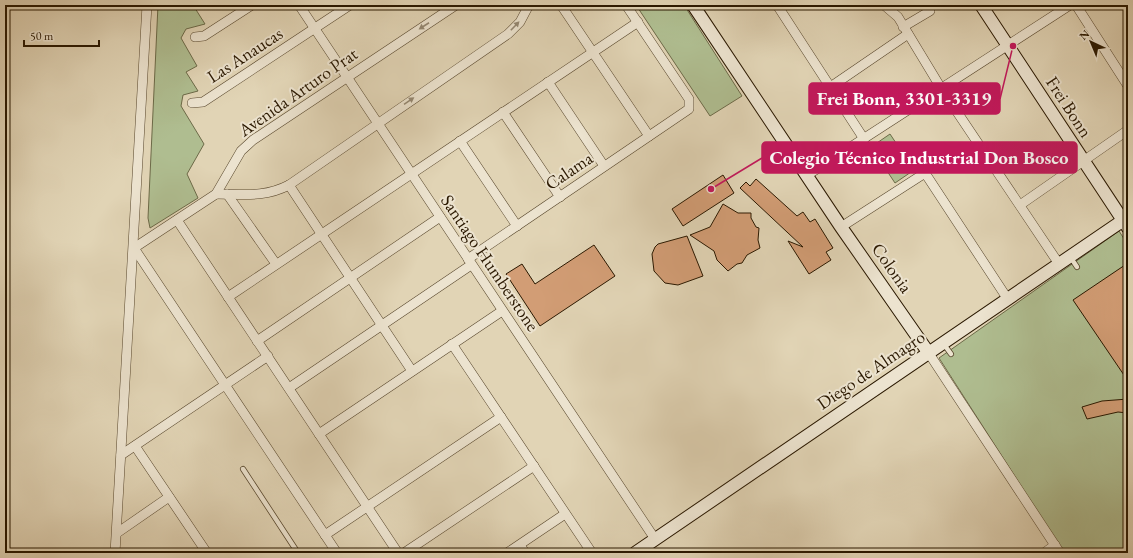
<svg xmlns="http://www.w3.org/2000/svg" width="1133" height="558" font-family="'EB Garamond',serif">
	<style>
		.green { fill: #afbd90; stroke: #6c6a48 }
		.building { fill: #d29d75; stroke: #2a1800 }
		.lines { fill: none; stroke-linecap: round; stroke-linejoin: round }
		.lane-casing { stroke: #58472d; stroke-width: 6 }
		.street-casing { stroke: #58472d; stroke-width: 10 }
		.secondary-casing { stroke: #2a1800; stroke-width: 14 }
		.lane { stroke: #ece3cf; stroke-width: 4.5 }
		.street { stroke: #ece3cf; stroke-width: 9 }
		.secondary { stroke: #ece3cf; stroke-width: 12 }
		.oneway { fill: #958872 }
		.labels { text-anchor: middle; stroke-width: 4; stroke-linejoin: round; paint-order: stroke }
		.street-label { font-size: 18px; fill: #2a1800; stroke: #ece3cf }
		.leader { fill: none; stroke: #c2185b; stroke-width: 1.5 }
		.callout-dot { fill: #c2185b; stroke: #ece3cf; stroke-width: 1.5 }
		.callout { fill: #c2185b; stroke: #c2185b; stroke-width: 1.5 }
		.callout-label { font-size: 19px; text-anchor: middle; font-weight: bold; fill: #fff }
	</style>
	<rect width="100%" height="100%" fill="#e1d4b5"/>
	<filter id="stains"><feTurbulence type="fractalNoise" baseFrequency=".005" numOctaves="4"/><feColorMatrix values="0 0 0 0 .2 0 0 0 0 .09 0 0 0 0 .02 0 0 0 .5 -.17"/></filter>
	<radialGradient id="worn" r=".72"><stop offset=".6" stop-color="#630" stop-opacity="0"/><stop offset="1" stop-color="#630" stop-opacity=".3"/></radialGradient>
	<g class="green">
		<path d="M158 5H193L205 24 186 29 181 38 197 66 186 72 198 91 183 95 181 106 204 144 187 174 198 198 150 228 148 218Z"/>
		<path d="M636 5H684L742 96 710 116Z"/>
		<path d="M890 134 914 170 895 183 871 147Z"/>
		<path d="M1119 231 1128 245V553H1064L939 358Z"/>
	</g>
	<g class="building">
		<path d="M723 175 734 193 683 226 672 209Z"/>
		<path d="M756 179 797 216 803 212 810 222 815 219 833 248 826 252 831 260 809 274 788 241 803 247 740 188 746 182 750 186Z"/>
		<path d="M723 204 738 213H751V218L756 227 759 228 758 240 760 248 747 255 742 263 737 264 728 271 717 260 714 251 690 235 710 227Z"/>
		<path d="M687 236 703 276 678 285 665 283 654 271 652 254 655 247 658 244Z"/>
		<path d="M594 245 615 276 540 326 506 274 522 264 535 284Z"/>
		<path d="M1128 263V381L1073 300Z"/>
		<path d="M1128 399V413L1118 412 1087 419 1082 407 1102 401Z"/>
	</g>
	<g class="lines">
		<g class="lane-casing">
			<g id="lane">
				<path d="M1071 258 1077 267"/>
				<path d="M943 343 951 354"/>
				<path d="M243 469 298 553"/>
			</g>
		</g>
		<g class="street-casing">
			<g id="street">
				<path d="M299 5 655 539"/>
				<path d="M561 5 649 136"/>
				<path d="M777 5 864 139"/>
				<path d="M884 5 898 17 941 88 1059 264"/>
				<path d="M1076 5 1128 86"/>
				<path d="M903 27 930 11"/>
				<path d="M195 37 204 36 252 5"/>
				<path d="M548 82 604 166"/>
				<path d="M829 88 908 34"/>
				<path d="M192 103 203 102 350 5"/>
				<path d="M503 112 560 197"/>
				<path d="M460 141 517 226"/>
				<path d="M806 176 1070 5"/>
				<path d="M289 185 412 371"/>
				<path d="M216 194C243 194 264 198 289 185L508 34 520 22 529 5"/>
				<path d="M227 194 276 264"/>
				<path d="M1020 205 1128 130"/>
				<path d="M177 220 398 553"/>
				<path d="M841 227 925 173 1007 298"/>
				<path d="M134 248 216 194 241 151 253 140 456 5"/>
				<path d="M134 248 337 553"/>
				<path d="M468 259 689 109V99L626 5"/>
				<path d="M228 297 638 22"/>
				<path d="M257 341 440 217"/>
				<path d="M452 344 592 553"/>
				<path d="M928 352 1060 553"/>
				<path d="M289 388 471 265"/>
				<path d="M319 434 502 311"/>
				<path d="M135 446 207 553"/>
				<path d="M121 455 268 356"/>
				<path d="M117 533 169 497"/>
				<path d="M325 535 501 417"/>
				<path d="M520 545 525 553"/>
				<path d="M115 553 147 5"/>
				<path d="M404 553 534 466"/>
				<path d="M507 553 565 514"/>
				<path d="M1044 553 1055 545"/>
			</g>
		</g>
		<g class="secondary-casing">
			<g id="secondary">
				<path d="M693 5 841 227 928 352"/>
				<path d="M981 5 1128 228"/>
				<path d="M635 553 1128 217"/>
			</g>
		</g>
		<use href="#lane" class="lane"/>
		<use href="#street" class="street"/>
		<use href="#secondary" class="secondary"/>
	</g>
	<defs><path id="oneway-solid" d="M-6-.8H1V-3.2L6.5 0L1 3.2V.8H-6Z"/></defs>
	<g class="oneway">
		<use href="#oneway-solid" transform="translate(424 26) rotate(147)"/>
		<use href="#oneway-solid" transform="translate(515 26) rotate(-46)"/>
		<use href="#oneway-solid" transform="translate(409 101) rotate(-34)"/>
	</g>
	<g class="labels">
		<g class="street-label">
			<text transform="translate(245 55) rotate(-33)" y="6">Las Anaucas</text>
			<text transform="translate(298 92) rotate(-35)" y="6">Avenida Arturo Prat</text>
			<text transform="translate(1069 107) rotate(57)" y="6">Frei Bonn</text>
			<text transform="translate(569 171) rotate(-34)" y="6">Calama</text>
			<text transform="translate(490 263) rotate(56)" y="6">Santiago Humberstone</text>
			<text transform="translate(892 268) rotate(55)" y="6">Colonia</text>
			<text transform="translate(871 370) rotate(-34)" y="6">Diego de Almagro</text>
		</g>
	</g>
	<path class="leader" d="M1013 46L1000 99M711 189L762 158"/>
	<g class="callout-dot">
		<circle cx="1013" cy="46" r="4"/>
		<circle cx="711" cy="189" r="4"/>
	</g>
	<g class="callout">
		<rect x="809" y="83" width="191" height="31" rx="4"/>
		<rect x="762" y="142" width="315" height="31" rx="4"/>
	</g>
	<g class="callout-label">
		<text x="904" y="105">Frei Bonn, 3301-3319</text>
		<text x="919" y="164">Colegio Técnico Industrial Don Bosco</text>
	</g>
	<rect width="1133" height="558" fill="none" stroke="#e1d4b5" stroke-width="20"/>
	<rect x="6" y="6" width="1121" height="546" fill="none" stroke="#2a1800" stroke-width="2"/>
	<rect x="10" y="10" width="1113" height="538" fill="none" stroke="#2a1800"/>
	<g transform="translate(1091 42) rotate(316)" stroke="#ece3cf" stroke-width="3" paint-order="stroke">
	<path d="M0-3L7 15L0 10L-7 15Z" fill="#2a1800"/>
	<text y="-6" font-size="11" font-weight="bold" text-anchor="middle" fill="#2a1800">N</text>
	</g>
	<path d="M24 40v6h75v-6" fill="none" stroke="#2a1800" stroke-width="2"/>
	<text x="30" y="40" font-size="12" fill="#2a1800" stroke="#ece3cf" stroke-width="3" paint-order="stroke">50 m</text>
	<rect width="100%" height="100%" filter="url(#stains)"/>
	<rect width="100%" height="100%" fill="url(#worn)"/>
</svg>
